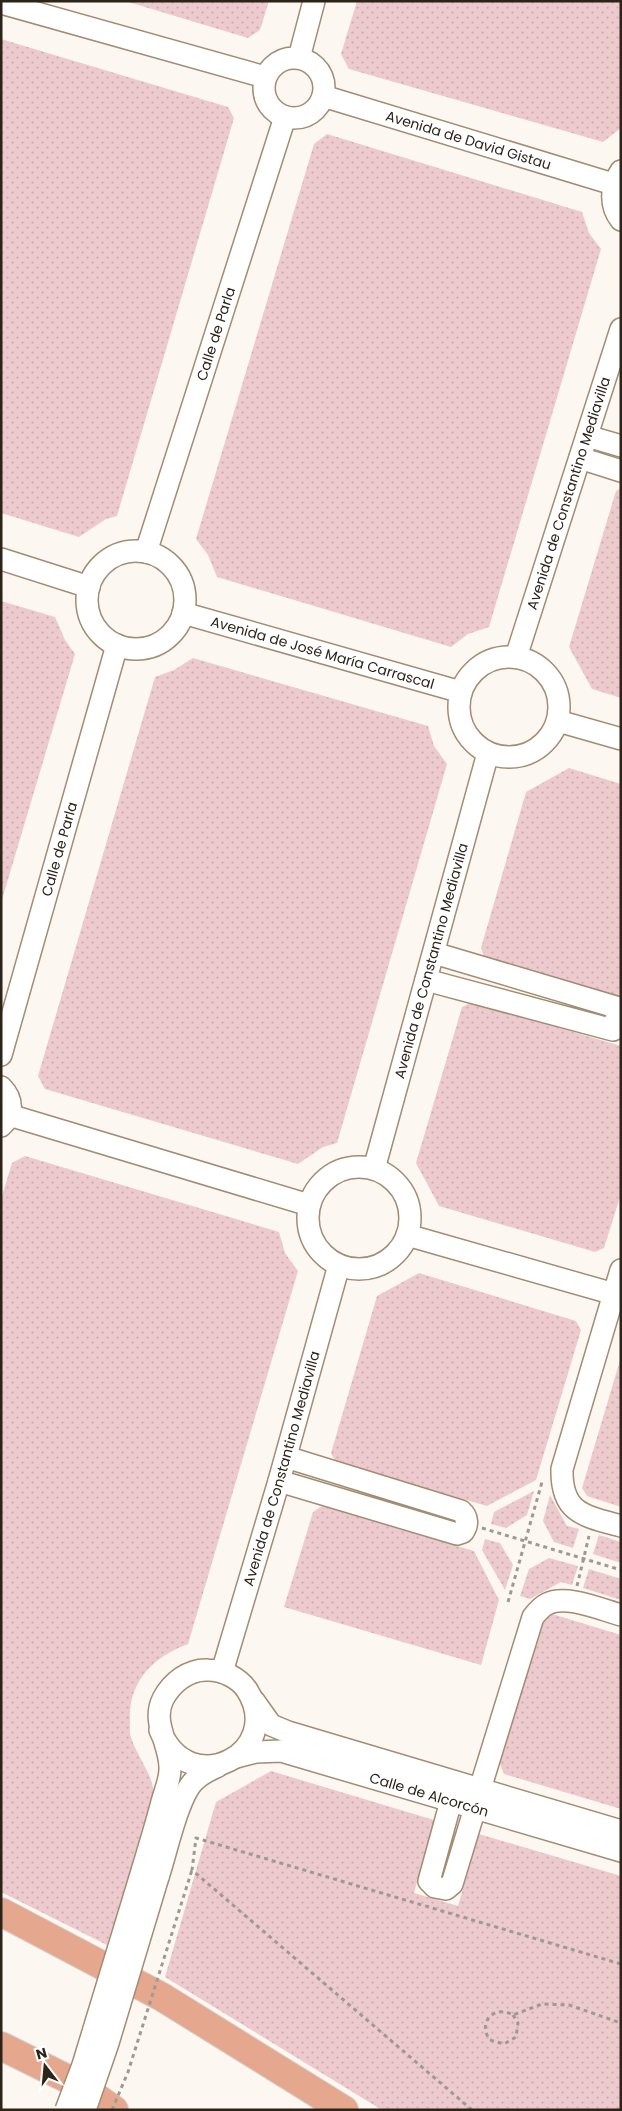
<svg xmlns="http://www.w3.org/2000/svg" width="622" height="2111" font-family="Poppins,sans-serif">
	<style>
		.green { fill: url(#green-dots) }
		.lines { fill: none; stroke-linecap: round; stroke-linejoin: round }
		.minor-casing { stroke: #a28c72; stroke-width: 24 }
		.major-casing { stroke: #d5d3d1; stroke-width: 30 }
		.path { stroke: #a09991; stroke-width: 3; stroke-dasharray: 4 4; stroke-linecap: butt }
		.minor { stroke: #fff; stroke-width: 21 }
		.major { stroke: #e6a78f; stroke-width: 28 }
		.minor-bridge-casing { stroke: #a28c72; stroke-width: 24; stroke-linecap: butt }
		.path-bridge { stroke: #a09991; stroke-width: 3; stroke-dasharray: 4 4; stroke-linecap: butt }
		.minor-bridge { stroke: #fff; stroke-width: 21 }
		.labels { text-anchor: middle; stroke-width: 5; stroke-linejoin: round; paint-order: stroke }
		.street-label { font-size: 14px; fill: #2c2319; stroke: #fff }
	</style>
	<defs>
		<pattern id="green-dots" width="8" height="8" patternUnits="userSpaceOnUse" patternTransform="scale(1.25)"><rect width="8" height="8" fill="#edcace"/><path d="M2 2h.1M6 6h.1" fill="none" stroke="#cbadb0" stroke-width="1.8" stroke-linecap="round"/></pattern>
	</defs>
	<rect width="100%" height="100%" fill="#fcf7f1"/>
	<g class="green">
		<path d="M125 1H269L260 30 248 38Z"/>
		<path d="M357 1H621V128L603 142 349 69 341 54Z"/>
		<path d="M1 39 228 107 234 118 117 516 106 519 79 537 1 513Z"/>
		<path d="M327 134 582 212 589 233 601 249 489 627 468 634 451 647 217 577 208 555 196 539 314 144Z"/>
		<path d="M621 488V698L592 689 569 647 616 491Z"/>
		<path d="M1 601 55 617 65 640 75 654 1 903Z"/>
		<path d="M193 658 428 726 434 746 447 764 337 1143 323 1147 298 1164 45 1089 38 1076 155 677 174 670Z"/>
		<path d="M569 768 621 784V998L485 958 481 948 526 792Z"/>
		<path d="M472 1002 621 1046V1194L604 1248 595 1252 439 1206 416 1163 462 1007Z"/>
		<path d="M25 1156 279 1232 285 1253 298 1271 188 1644C153 1657 128 1682 130 1721 130 1727 129 1735 132 1740 139 1760 151 1771 154 1793L107 1945 1 1892V1199L12 1163Z"/>
		<path d="M419 1273 576 1321 581 1330 536 1480 487 1506 336 1462 331 1453 377 1296Z"/>
		<path d="M621 1357V1507L587 1496 582 1488Z"/>
		<path d="M534 1491 527 1515 506 1528 491 1524 494 1512Z"/>
		<path d="M550 1495 567 1526 579 1529 573 1548 554 1542 543 1521Z"/>
		<path d="M322 1506 474 1551 499 1600 481 1665 284 1607 313 1512Z"/>
		<path d="M599 1535 621 1542V1563L593 1554Z"/>
		<path d="M485 1539 500 1543 513 1565 505 1590 482 1550Z"/>
		<path d="M549 1558 578 1566 572 1585 561 1582 530 1599 520 1596 529 1569Z"/>
		<path d="M589 1569 621 1579V1600L583 1588Z"/>
		<path d="M552 1614 621 1635V1809L504 1774 500 1764 543 1619Z"/>
		<path d="M271 1771 434 1820 414 1893 458 1906 479 1834 621 1876V2110H382L165 1977 216 1802Z"/>
	</g>
	<g class="lines">
		<g class="minor-casing">
			<g id="minor">
				<path d="M1 3 265 77"/>
				<circle cx="294" cy="88" r="30"/>
				<path d="M299 58 314 1"/>
				<path id="s1" d="M323 96 613 184"/>
				<path d="M621 171C611 186 609 205 621 220"/>
				<path d="M587 436 621 446"/>
				<path d="M580 458 621 471"/>
				<circle cx="136" cy="600" r="49"/>
				<path id="s2" d="M146 552 285 117"/>
				<path d="M1 559 89 587"/>
				<path id="s3" d="M183 613 461 692"/>
				<path id="s4" d="M516 657 621 329"/>
				<circle cx="509" cy="707" r="50"/>
				<path d="M558 721 621 739"/>
				<path d="M426 980 613 1030 619 1008 434 953"/>
				<path id="s5" d="M1 1055 117 645"/>
				<path d="M1 1087C13 1099 14 1114 1 1126"/>
				<path d="M9 1115 309 1205"/>
				<circle cx="359" cy="1218" r="51"/>
				<path id="s6" d="M374 1169 488 753"/>
				<path d="M407 1235 621 1296"/>
				<path d="M621 1270 562 1469C561 1513 584 1516 621 1526"/>
				<path d="M279 1481 457 1534 463 1532C468 1525 468 1517 461 1511L286 1457"/>
				<path id="s7" d="M222 1672 279 1481 339 1265"/>
				<path d="M254 1701 271 1725 288 1732 621 1831"/>
				<path id="s8" d="M236 1757 256 1752 281 1751 621 1851"/>
				<path d="M480 1789 533 1617C537 1612 541 1607 547 1604 566 1594 602 1610 621 1615"/>
				<path d="M451 1801 429 1881 435 1887 446 1889 452 1884 475 1808"/>
				<path d="M142 1871C149 1848 156 1825 162 1802 165 1791 170 1780 170 1769 171 1745 151 1723 163 1699 172 1682 189 1669 208 1670 223 1670 239 1678 247 1690 286 1752 189 1803 160 1730"/>
				<path d="M158 1877C166 1854 178 1795 195 1780 202 1773 210 1770 218 1766"/>
			</g>
		</g>
		<g class="major-casing">
			<g id="major">
				<path d="M1 1912 162 1997 344 2110"/>
				<path d="M1 2046 76 2083 114 2110"/>
			</g>
		</g>
		<g class="path">
			<path d="M482 1528 621 1570"/>
			<path d="M577 1586 589 1536"/>
			<path d="M508 1602 542 1482"/>
			<path d="M513 2015 518 2023 516 2037 504 2044 490 2040C477 2023 494 2004 513 2015L542 2004 569 2005 621 2023"/>
			<path d="M472 2110 192 1870 196 1838 621 1964"/>
		</g>
		<use href="#minor" class="minor"/>
		<use href="#major" class="major"/>
		<g class="minor-bridge-casing">
			<g id="minor-bridge">
				<path d="M66 2110 83 2065 142 1871"/>
				<path d="M85 2110 108 2043 158 1877"/>
			</g>
		</g>
		<path class="path-bridge" d="M112 2110 128 2072 192 1870"/>
		<use href="#minor-bridge" class="minor-bridge"/>
	</g>
	<g class="labels">
		<g class="street-label">
			<text dy="5" stroke="none"><textPath href="#s1" startOffset="152">Avenida de David Gistau</textPath></text>
			<text dy="5" stroke="none"><textPath href="#s2" startOffset="229">Calle de Parla</textPath></text>
			<text dy="5" stroke="none"><textPath href="#s4" startOffset="172">Avenida de Constantino Mediavilla</textPath></text>
			<text dy="5" stroke="none"><textPath href="#s3" startOffset="145">Avenida de José María Carrascal</textPath></text>
			<text dy="5" stroke="none"><textPath href="#s5" startOffset="214">Calle de Parla</textPath></text>
			<text dy="5" stroke="none"><textPath href="#s6" startOffset="216">Avenida de Constantino Mediavilla</textPath></text>
			<text dy="5" stroke="none"><textPath href="#s7" startOffset="212">Avenida de Constantino Mediavilla</textPath></text>
			<text dy="5" stroke="none"><textPath href="#s8" startOffset="200">Calle de Alcorcón</textPath></text>
		</g>
	</g>
	<rect width="622" height="2111" fill="none" stroke="#2c2319" stroke-width="5"/>
	<g transform="translate(45 2066) rotate(344)" stroke="#ffffff" stroke-width="4" paint-order="stroke">
	<path d="M0-4L9 19L0 12L-9 19Z" fill="#2c2319"/>
	<text y="-8" font-size="14" font-weight="bold" text-anchor="middle" fill="#2c2319">N</text>
	</g>
</svg>
